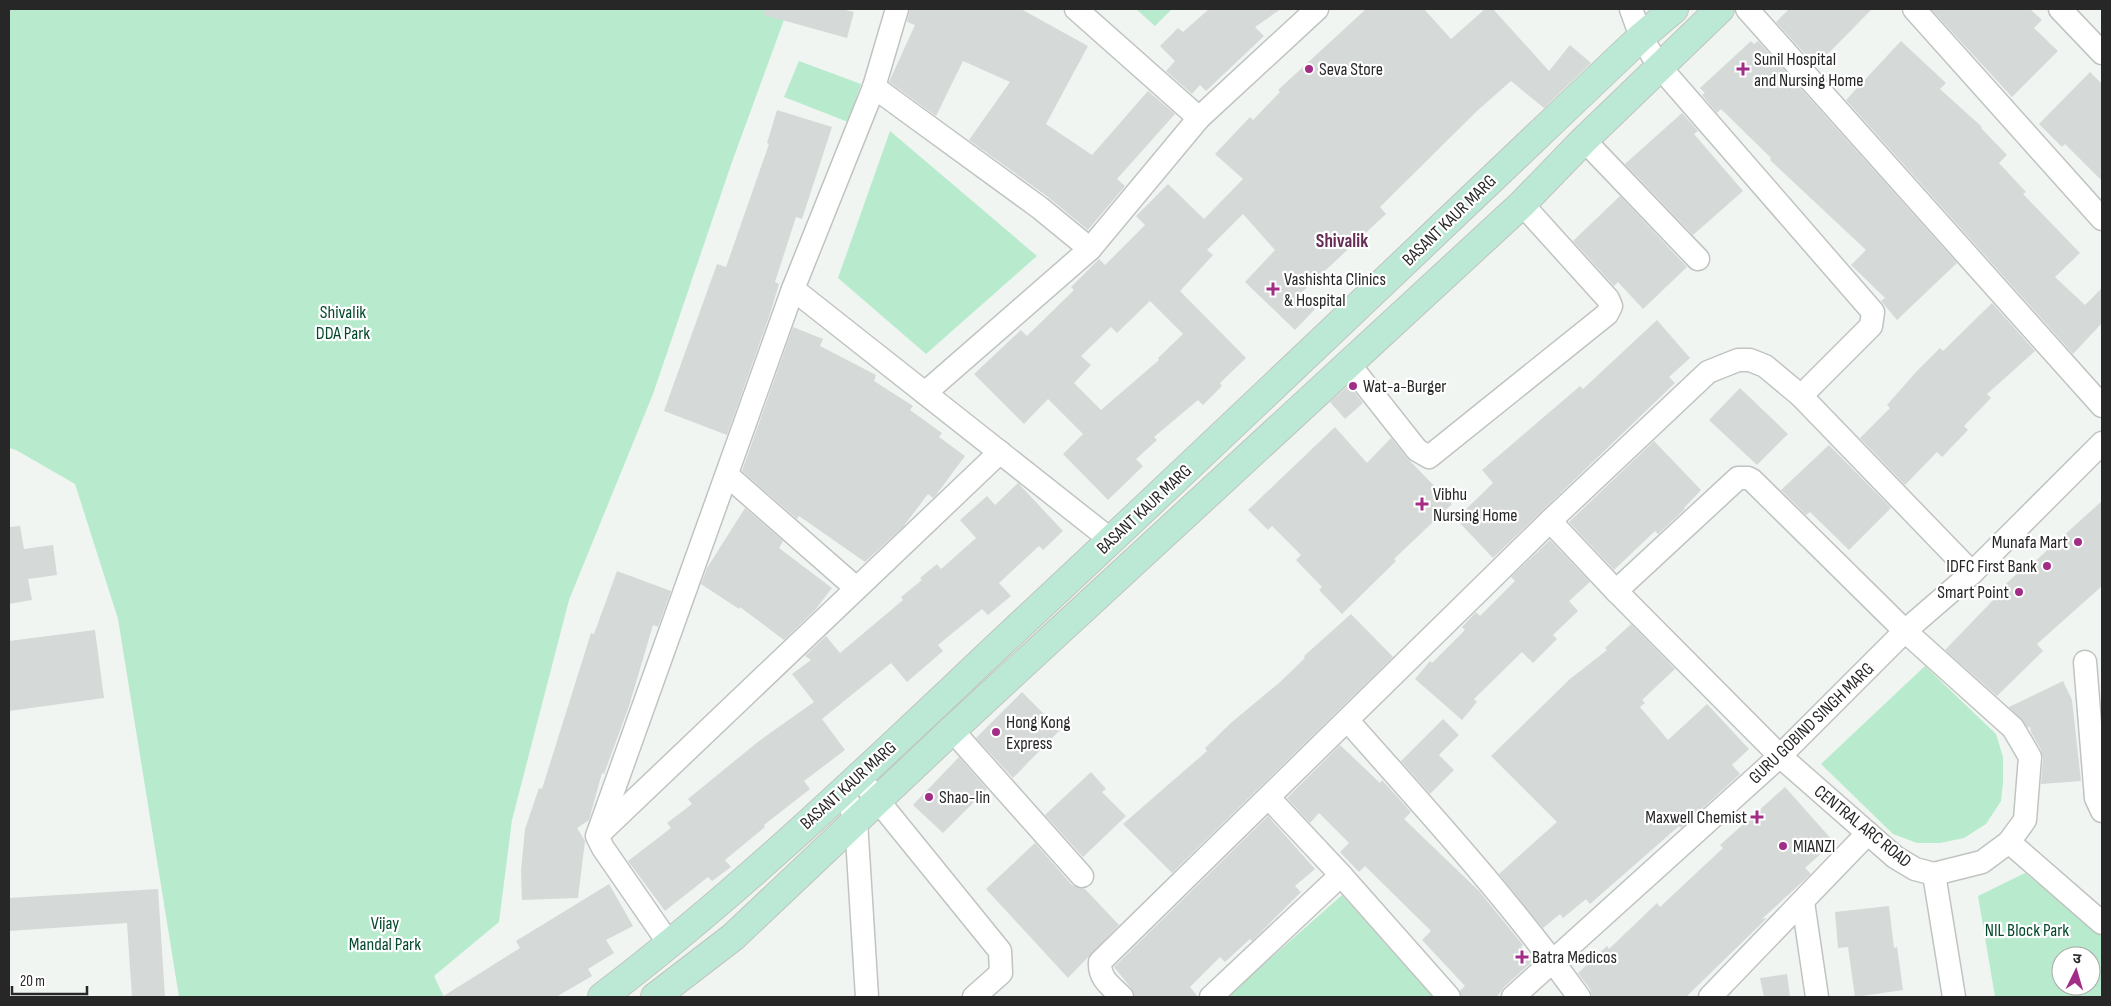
<svg xmlns="http://www.w3.org/2000/svg" width="2111" height="1006" font-family="'Sofia Sans Condensed','Noto Sans Devanagari',sans-serif">
	<style>
		.green { fill: #b8ebcd; fill-rule: evenodd }
		.building { fill: #d5d9d7; fill-rule: evenodd }
		.lines { fill: none; stroke-linecap: round; stroke-linejoin: round }
		.street-casing { stroke: #c0c4c1; stroke-width: 25 }
		.secondary-casing { stroke: #c0c4c1; stroke-width: 30 }
		.street { stroke: #fff; stroke-width: 22 }
		.secondary { stroke: #bce9d6; stroke-width: 28 }
		.poi-dot { fill: #a22d87; stroke: #fff; stroke-width: 2 }
		.labels { text-anchor: middle; stroke-width: 4.5; stroke-linejoin: round; paint-order: stroke }
		.poi-label { font-size: 18px; fill: #262726; stroke: #fff; text-anchor: start }
		.street-label { font-size: 18px; fill: #262726; stroke: #fff }
		.park-label { font-size: 18px; fill: #05492d; stroke: #fff }
		.neighbourhood-label { font-size: 19px; font-weight: bold; fill: #672d57; stroke: #fff }
	</style>
	<rect width="100%" height="100%" fill="#f1f5f2"/>
	<g class="green">
		<path d="M9 9H788L732 162 653 394 569 600 512 820 499 922 434 976 444 997H179L118 619 75 484 16 450 9 448Z"/>
		<path d="M1136 9H1172L1155 26Z"/>
		<path d="M799 61 861 84 848 122 784 97Z"/>
		<path d="M890 131 1037 256 926 354 838 278Z"/>
		<path d="M1925 666 1996 734 2003 757V782L2001 801 1986 824 1964 838 1940 843H1917L1893 834 1821 764Z"/>
		<path d="M2025 873 2102 936V997H1995L1978 896ZM2061 956H2091V986H2061Z"/>
		<path d="M1342 895 1433 997H1227Z"/>
	</g>
	<g class="building">
		<path d="M765 9H841L854 12 847 38 764 15Z"/>
		<path d="M910 9H1021L1088 46 1046 124 1092 155 1148 91 1175 114 1117 179 1125 186 1088 230 1048 197 969 140 1010 82 963 61 936 116 889 82 915 25 907 22Z"/>
		<path d="M1209 9H1281L1255 27 1264 36 1206 91 1200 85 1192 94 1166 71 1175 61 1160 46 1178 28 1183 32Z"/>
		<path d="M1366 9H1424L1451 39 1485 9H1493L1549 71 1570 45 1591 63 1544 108 1511 81 1477 111 1380 207 1386 214 1300 294 1315 309 1295 330 1245 282 1275 250 1243 214 1207 250 1213 255 1180 291 1246 358 1220 383 1222 386 1203 405 1198 400 1154 437 1157 440 1136 459 1143 466 1108 500 1063 454 1083 434 1048 399 1024 424 974 374 1021 330 1027 336 1074 290 1071 287 1099 259 1105 265 1145 225 1136 216 1168 184 1204 219 1243 179 1215 154 1250 117 1253 120 1280 92 1278 90ZM1150 301 1183 334 1158 358 1159 360 1101 410 1074 383 1091 365 1081 356 1111 327 1117 333Z"/>
		<path d="M1789 9H1872L1816 66 1776 22Z"/>
		<path d="M1931 9H2030L2042 20 2034 28 2058 51 2012 97Z"/>
		<path d="M1751 41 1754 44 1758 41 1957 263 1897 320 1881 301 1885 298 1851 265 1866 250 1770 160 1771 158 1721 109 1717 113 1702 95 1705 93 1700 88Z"/>
		<path d="M1901 41 1946 83 1940 89 1982 127 1981 128 2007 155 1999 163 2026 192 2023 194 2080 253 2055 277 2085 305 2102 288V323L2073 354 1846 100Z"/>
		<path d="M2090 72 2102 84V181L2065 144 2062 147 2039 124Z"/>
		<path d="M777 110 832 127 802 219 796 217 775 282 779 284 769 317 727 435 664 411 717 264 726 267 769 144 767 143Z"/>
		<path d="M1682 113 1698 131 1694 134 1743 191 1693 235 1625 164Z"/>
		<path d="M1620 196 1687 267 1643 309 1618 282 1614 286 1573 241Z"/>
		<path d="M1992 303 2035 351 1987 394 1991 398 1964 426 1968 430 1942 457 1937 452 1905 485 1860 438 1890 408 1887 405 1916 372 1940 348 1943 351Z"/>
		<path d="M1657 320 1690 358 1669 377 1675 383 1493 558 1456 519 1493 483 1482 470 1580 386 1583 389Z"/>
		<path d="M793 327 823 339 820 346 876 375 874 381 913 406 910 410 942 433 939 437 965 456 936 495 933 498 928 494 903 527 865 562 799 516 797 519 742 471Z"/>
		<path d="M1349 385 1363 403 1345 419 1330 402Z"/>
		<path d="M1740 388 1788 434 1757 465 1709 420Z"/>
		<path d="M1335 427 1367 463 1391 438 1407 458 1452 504 1394 559 1396 561 1342 614 1319 590 1322 587 1296 560 1301 555 1272 526 1268 530 1248 510Z"/>
		<path d="M1654 441 1701 490 1684 508 1685 509 1658 534 1655 531 1614 570 1569 522Z"/>
		<path d="M1829 445 1891 508 1849 550 1810 512 1806 515 1781 490Z"/>
		<path d="M1018 483 1063 531 1043 550 1039 546 999 583 1011 596 988 615 982 609 938 645 943 651 907 682 891 663 822 719 845 750 804 781 810 789 764 825 765 827 725 860 731 867 712 881 708 877 665 911 628 861 671 828 667 823 692 804 688 799 759 741 814 702 792 674 811 660 805 656 826 636 840 653 903 600 901 597 922 580 920 578 937 564 941 569 976 538 960 520 987 496 995 505Z"/>
		<path d="M2102 501V586L2037 644 2043 651 1997 696 1945 650 1998 595 1996 593 2021 570 2023 572Z"/>
		<path d="M745 508 783 541 779 548 832 588 816 609 784 640 740 607 739 609 701 584 707 568Z"/>
		<path d="M20 526 24 549 53 545 57 575 28 579 32 600 9 604V527Z"/>
		<path d="M1550 540 1590 582 1569 601 1578 611 1553 635 1557 639 1533 663 1522 652 1474 699 1477 702 1462 720 1415 679 1430 661 1432 663 1465 630 1462 627 1476 612 1480 616 1515 581 1511 577Z"/>
		<path d="M617 571 671 591 658 627 653 625 629 706 604 774 602 773 589 820 577 828 585 841 578 898 522 900 521 871 525 829 539 788 542 789 591 633 594 634Z"/>
		<path d="M1351 614 1393 657 1172 873 1123 824 1207 751 1205 748 1232 722 1279 683 1305 658 1304 656Z"/>
		<path d="M1631 624 1675 669 1642 700 1645 703 1640 707 1668 740 1707 704 1749 749 1732 765 1740 774 1681 828 1679 826 1590 904 1586 899 1563 918 1560 914 1543 928 1499 874 1557 822 1491 756 1570 679 1607 650 1605 648Z"/>
		<path d="M95 630 104 698 9 711V641Z"/>
		<path d="M2063 681 2072 700 2081 781 2041 784 2043 758 2041 750 2031 732 2030 726 2028 728 2009 707Z"/>
		<path d="M1022 692 1060 730 1013 778 976 738Z"/>
		<path d="M1443 719 1459 735 1439 755 1454 770 1430 794 1401 761Z"/>
		<path d="M1340 745 1380 783 1382 780 1411 812 1404 819 1479 891 1523 945 1521 947 1534 960 1504 987 1497 997H1462L1460 991 1465 986 1422 940 1431 931 1365 866 1359 872 1340 852 1349 843 1319 813 1310 823 1287 798Z"/>
		<path d="M959 757 987 789 943 833 913 805Z"/>
		<path d="M1091 772 1106 789 1102 792 1126 816 1083 857 1045 815Z"/>
		<path d="M1785 787 1834 842 1805 868 1811 874 1762 919 1767 918 1686 997H1592L1590 989 1578 973 1607 946 1609 949 1657 903 1660 907 1723 848 1720 845Z"/>
		<path d="M1268 816 1315 869 1295 886 1301 892 1252 941 1250 939 1225 962 1220 957 1190 987 1198 997H1135L1131 988 1114 967Z"/>
		<path d="M1035 843 1072 885 1085 889 1119 925 1068 978 986 889Z"/>
		<path d="M609 884 633 926 606 940 614 953 588 969 592 976 556 997H442L520 948 516 941Z"/>
		<path d="M158 889 165 997H132L127 923 9 931V898Z"/>
		<path d="M1889 906 1894 948 1897 947 1903 990 1855 997 1848 947 1838 948 1835 912Z"/>
		<path d="M1787 974 1790 997H1764L1760 978Z"/>
	</g>
	<g class="lines">
		<g class="street-casing">
			<g id="street">
				<path d="M1076 9 1199 118"/>
				<path d="M1631 9 1641 37 1659 66 1873 312 1871 326 1801 396"/>
				<path d="M1747 9 2102 406"/>
				<path d="M1914 9 2102 219"/>
				<path d="M2060 9 2102 53"/>
				<path d="M874 87 1040 208 1090 249"/>
				<path d="M1584 140 1698 259"/>
				<path d="M793 289 1111 540"/>
				<path d="M1349 364 1417 450 1429 457 1607 314 1611 306 1608 299 1522 204"/>
				<path d="M925 393 1090 249 1199 118 1317 9"/>
				<path d="M727 475 856 588"/>
				<path d="M1738 478H1748L1752 480 1905 631 2013 728 2030 757 2025 820 2009 842 1982 862 1934 874 1915 869 1895 857 1780 756 1616 591Z"/>
				<path d="M1616 591 1550 521 1708 372 1738 360H1750L1765 366 1801 396 1972 573"/>
				<path d="M2085 662 2096 798 2102 811"/>
				<path d="M1348 721C1427 810 1510 901 1579 997"/>
				<path d="M952 730 1082 876"/>
				<path d="M858 776 1000 951 1001 973 974 997"/>
				<path d="M843 789 856 821 867 997"/>
				<path d="M1269 798 1341 875"/>
				<path d="M601 832 1000 452"/>
				<path d="M2009 842 2102 923"/>
				<path d="M1934 874 1954 997"/>
				<path d="M1803 902 1817 997"/>
				<path d="M670 945 603 848 597 836 793 289 874 87 897 9"/>
				<path d="M1122 997C1111 986 1099 979 1100 962L1550 521"/>
				<path d="M1211 997 1341 875 1449 997"/>
				<path d="M1513 997 1780 756 1905 631 1972 573 2102 443"/>
				<path d="M1710 997 1868 833"/>
			</g>
		</g>
		<g class="secondary-casing">
			<g id="secondary">
				<path d="M602 997C749 885 882 755 1016 629 1226 433 1433 235 1641 37L1674 9"/>
				<path d="M655 997 733 937 952 730 1522 204 1584 140 1720 9"/>
			</g>
		</g>
		<use href="#street" class="street"/>
		<use href="#secondary" class="secondary"/>
	</g>
	<g class="poi-dot">
		<circle cx="1309" cy="69" r="5"/>
		<path d="M1740.5 61.5h5v5h5v5h-5v5h-5v-5h-5v-5h5z"/>
		<path d="M1270.5 281.5h5v5h5v5h-5v5h-5v-5h-5v-5h5z"/>
		<circle cx="1353" cy="386" r="5"/>
		<path d="M1419.5 496.5h5v5h5v5h-5v5h-5v-5h-5v-5h5z"/>
		<circle cx="2078" cy="542" r="5"/>
		<circle cx="2047" cy="566" r="5"/>
		<circle cx="2019" cy="592" r="5"/>
		<circle cx="996" cy="732" r="5"/>
		<circle cx="929" cy="797" r="5"/>
		<path d="M1754.5 809.5h5v5h5v5h-5v5h-5v-5h-5v-5h5z"/>
		<circle cx="1783" cy="846" r="5"/>
		<path d="M1519.5 949.5h5v5h5v5h-5v5h-5v-5h-5v-5h5z"/>
	</g>
	<g class="labels">
		<g class="poi-label">
			<text x="1754" y="65">Sunil Hospital<tspan x="1754" dy="21">and Nursing Home</tspan></text>
			<text x="1319" y="75">Seva Store</text>
			<text x="1284" y="285">Vashishta Clinics<tspan x="1284" dy="21">&amp; Hospital</tspan></text>
			<text x="1363" y="392">Wat-a-Burger</text>
			<text x="1433" y="500">Vibhu<tspan x="1433" dy="21">Nursing Home</tspan></text>
			<text x="2068" y="548" text-anchor="end">Munafa Mart</text>
			<text x="2037" y="572" text-anchor="end">IDFC First Bank</text>
			<text x="2009" y="598" text-anchor="end">Smart Point</text>
			<text x="1006" y="728">Hong Kong<tspan x="1006" dy="21">Express</tspan></text>
			<text x="939" y="803">Shao-lin</text>
			<text x="1747" y="823" text-anchor="end">Maxwell Chemist</text>
			<text x="1793" y="852">MIANZI</text>
			<text x="1532" y="963">Batra Medicos</text>
		</g>
		<g class="street-label">
			<text transform="translate(1449 220) rotate(-44)" y="6">BASANT KAUR MARG</text>
			<text transform="translate(1144 509) rotate(-43)" y="6">BASANT KAUR MARG</text>
			<text transform="translate(1811 723) rotate(-44)" y="6">GURU GOBIND SINGH MARG</text>
			<text transform="translate(848 785) rotate(-42)" y="6">BASANT KAUR MARG</text>
			<text transform="translate(1863 826) rotate(39)" y="6">CENTRAL ARC ROAD</text>
		</g>
		<g class="park-label">
			<text x="343" y="318">Shivalik<tspan x="343" dy="21">DDA Park</tspan></text>
			<text x="385" y="929">Vijay<tspan x="385" dy="21">Mandal Park</tspan></text>
			<text x="2027" y="936">NIL Block Park</text>
		</g>
		<g class="neighbourhood-label">
			<text x="1342" y="247">Shivalik</text>
		</g>
	</g>
	<rect width="2111" height="1006" fill="none" stroke="#262726" stroke-width="20"/>
	<g transform="translate(2076 971) rotate(5)"><circle r="24" fill="#ffffff" stroke="#a8a9a8"/>
	<path d="M0-4L9 19L0 12L-9 19Z" fill="#a22d87"/>
	<text y="-8" font-size="14" font-weight="bold" text-anchor="middle" fill="#262726">उ</text>
	</g>
	<path d="M12 986v8h75v-8" fill="none" stroke="#262726" stroke-width="2.5"/>
	<text x="20" y="986" font-size="15" fill="#262726" stroke="#ffffff" stroke-width="4" paint-order="stroke">20 m</text>
</svg>
